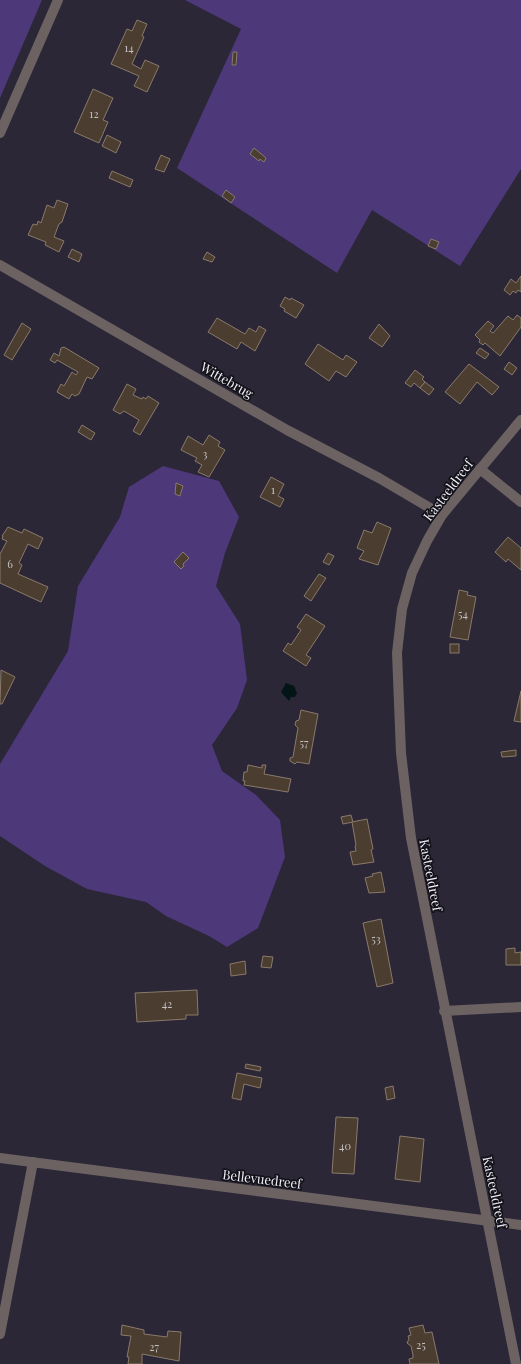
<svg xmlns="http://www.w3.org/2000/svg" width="521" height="1364" font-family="'Playfair Display',serif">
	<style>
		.green { fill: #4d387a }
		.water { fill: #031516 }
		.building { fill: #4b3e30; stroke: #897a6b }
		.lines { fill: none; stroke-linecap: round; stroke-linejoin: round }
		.street { stroke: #6c6261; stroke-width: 10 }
		.labels { text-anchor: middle; stroke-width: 3.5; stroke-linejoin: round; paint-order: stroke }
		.number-label { font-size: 11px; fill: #c5c0c4 }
		.street-label { font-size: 13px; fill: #eeecf6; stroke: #131218 }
	</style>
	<rect width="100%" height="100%" fill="#2b2737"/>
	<g class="green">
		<path d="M0 0H42L0 98Z"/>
		<path d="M185 0H521V169L460 266 372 210 337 273 177 168 241 29Z"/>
		<path d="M163 466 219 481 239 517 225 553 216 586 240 624 247 680 237 708 212 745 222 771 256 795 280 820 285 857 258 928 227 947 209 936 166 916 146 902 87 889 45 866 0 836V764L68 651 78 586 120 517 129 487Z"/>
	</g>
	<path class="water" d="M286 683 294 686 297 693 295 697H291L289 701 281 692Z"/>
	<g class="building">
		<path d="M137 20 147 24 142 36 144 37 132 64 141 69 145 60 159 66 147 92 134 86 139 76 111 64 127 29 132 31Z"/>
		<path d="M233 52H237L236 65H232Z"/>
		<path d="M93 89 113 98 103 120 108 122 99 143 74 132Z"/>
		<path d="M107 135 121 142 116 153 102 146Z"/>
		<path d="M254 148 266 158 264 162 260 159 259 161 250 154Z"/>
		<path d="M161 155 170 159 164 172 155 169Z"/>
		<path d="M112 171 133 180 130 187 109 178Z"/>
		<path d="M226 190 235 197 231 203 222 196Z"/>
		<path d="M57 200 68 204 62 222 59 224 54 237 64 241 59 252 45 245 46 242 28 235 33 224 37 225 38 221 41 223 47 205 54 208Z"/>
		<path d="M431 239 439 242 436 249 428 246Z"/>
		<path d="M72 249 82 254 79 262 68 257Z"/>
		<path d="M207 252 215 257 212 262 203 259Z"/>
		<path d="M521 276V292L518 290 516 293 513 291 510 295 504 290 511 279 516 283Z"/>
		<path d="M285 297 290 300 291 298 304 305 296 318 284 311 285 309 280 306Z"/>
		<path d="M517 315 521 318V327L500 356 485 343 483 345 479 342 480 340 475 335 488 321 494 326 490 331 493 333 508 316 513 320Z"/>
		<path d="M217 318 245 334 249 328 256 332 259 326 266 330 255 351 241 342 237 349 208 332Z"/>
		<path d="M22 323 31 329 12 360 4 355Z"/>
		<path d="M379 324 390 336 382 347 369 338Z"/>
		<path d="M318 344 343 360 346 355 357 362 346 377 336 371 329 381 305 364Z"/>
		<path d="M64 347 99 368 92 379 87 377 79 394 75 396 72 394 69 399 57 392 61 384 64 386 72 372 76 375 78 372 57 360 55 363 50 360 54 353 59 356 61 348Z"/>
		<path d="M480 348 489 354 485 359 476 353Z"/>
		<path d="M509 362 517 368 512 375 504 369Z"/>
		<path d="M469 364 499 387 492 395 477 382 460 404 445 392Z"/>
		<path d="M415 370 424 377 422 379 425 382 420 388 414 383 411 387 405 383Z"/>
		<path d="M425 382 434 389 429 395 420 388Z"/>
		<path d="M127 384 136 389 133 395 142 399 143 397 146 399 148 396 159 403 140 435 133 431 139 420 124 411 120 414 113 410Z"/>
		<path d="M82 425 95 433 91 440 78 432Z"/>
		<path d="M209 435 220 442 218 446 225 450 209 477 198 472 202 465 195 461 197 458 181 450 188 436 203 445Z"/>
		<path d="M271 477 284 484 278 496 284 499 280 507 260 497Z"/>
		<path d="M176 483 183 486 180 496 175 494Z"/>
		<path d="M377 522 391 528 378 565 359 559 364 551 357 548 364 530 372 533Z"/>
		<path d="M8 527 22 533 24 529 43 538 38 549 28 544 19 563 22 565 18 574 48 587 41 602 0 583V554L7 541 2 539 3 536H2Z"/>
		<path d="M508 537 521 548V570L508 559 506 562 495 552Z"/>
		<path d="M183 552 189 558 183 564 184 566 181 569 174 562Z"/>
		<path d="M328 553 334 556 329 565 323 562Z"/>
		<path d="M319 574 326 578 311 601 304 596Z"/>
		<path d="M459 590 468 592 467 595 476 597 468 640 450 637Z"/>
		<path d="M306 614 325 626 306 655 311 658 306 666 283 651 288 643 291 645 301 630 297 627Z"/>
		<rect x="450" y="644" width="9" height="9"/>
		<path d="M1 670 15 677 2 704H0Z"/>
		<path d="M521 691V722L514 721Z"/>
		<path d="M301 710 318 714 309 764 297 762 295 764 290 761V758L293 757 298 728 295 725 296 721 299 720Z"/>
		<path d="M516 750V756L502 757 501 752Z"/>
		<path d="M248 765 262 768V765H266L264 774 291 779 288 792 244 785 245 781H243L244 772H247Z"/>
		<path d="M351 815 353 822 343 824 341 817Z"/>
		<path d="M367 819 373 849 371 850 374 862 353 865 350 852 356 851 355 846 356 845 352 822Z"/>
		<path d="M381 872 385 892 369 893 365 878 373 876 372 874Z"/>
		<path d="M381 919 393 983 377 987 363 923Z"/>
		<path d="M515 948V953L521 952V965H506V949Z"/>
		<path d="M263 956 273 957 271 968 261 967Z"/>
		<path d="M245 961 246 974 231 976 230 964Z"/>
		<path d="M197 990 198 1015H186V1019L137 1022 135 993Z"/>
		<path d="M246 1064 261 1067 260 1071 245 1068Z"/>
		<path d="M237 1073 262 1078 260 1088 244 1084 241 1100 232 1098Z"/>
		<path d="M393 1086 395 1098 387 1100 385 1088Z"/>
		<path d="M336 1117 358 1118 354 1174 332 1173Z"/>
		<path d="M400 1136 424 1139 420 1182 395 1179Z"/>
		<path d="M122 1325 144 1330V1334L167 1337 168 1331 181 1332 179 1361 142 1354V1364H128L129 1357H127L131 1336 121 1335Z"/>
		<path d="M423 1325 425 1333 432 1332 439 1364H410L409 1359 413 1358V1355L411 1346 407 1343 409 1339 408 1336 411 1335 409 1328Z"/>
	</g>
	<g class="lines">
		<g class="street">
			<path d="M0 133 58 0"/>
			<path d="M0 265 287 430 379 478 442 515"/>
			<path d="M480 469 521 502"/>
			<path d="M444 1011 521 1007"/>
			<path d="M0 1158 521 1225"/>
			<path d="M0 1334 33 1162"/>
			<path d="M516 1364 411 838 401 753 397 653 402 609 412 573 427 541 442 515 521 420"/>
		</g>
	</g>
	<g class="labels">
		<g class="number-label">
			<text x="129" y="52">14</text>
			<text x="94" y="118">12</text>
			<text x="205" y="458">3</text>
			<text x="273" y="494">1</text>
			<text x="10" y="568">6</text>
			<text x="463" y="618">54</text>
			<text x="304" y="747">57</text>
			<text x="376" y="943">53</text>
			<text x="167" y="1008">42</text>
			<text x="345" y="1150">40</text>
			<text x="421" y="1349">25</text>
			<text x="154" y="1351">27</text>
		</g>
		<g class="street-label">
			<text transform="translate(227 380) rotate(30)" y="5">Wittebrug</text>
			<text transform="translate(448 490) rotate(-53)" y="5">Kasteeldreef</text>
			<text transform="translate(431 875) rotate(79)" y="5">Kasteeldreef</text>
			<text transform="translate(262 1179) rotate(7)" y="5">Bellevuedreef</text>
			<text transform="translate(495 1192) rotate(78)" y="5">Kasteeldreef</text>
		</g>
	</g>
</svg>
